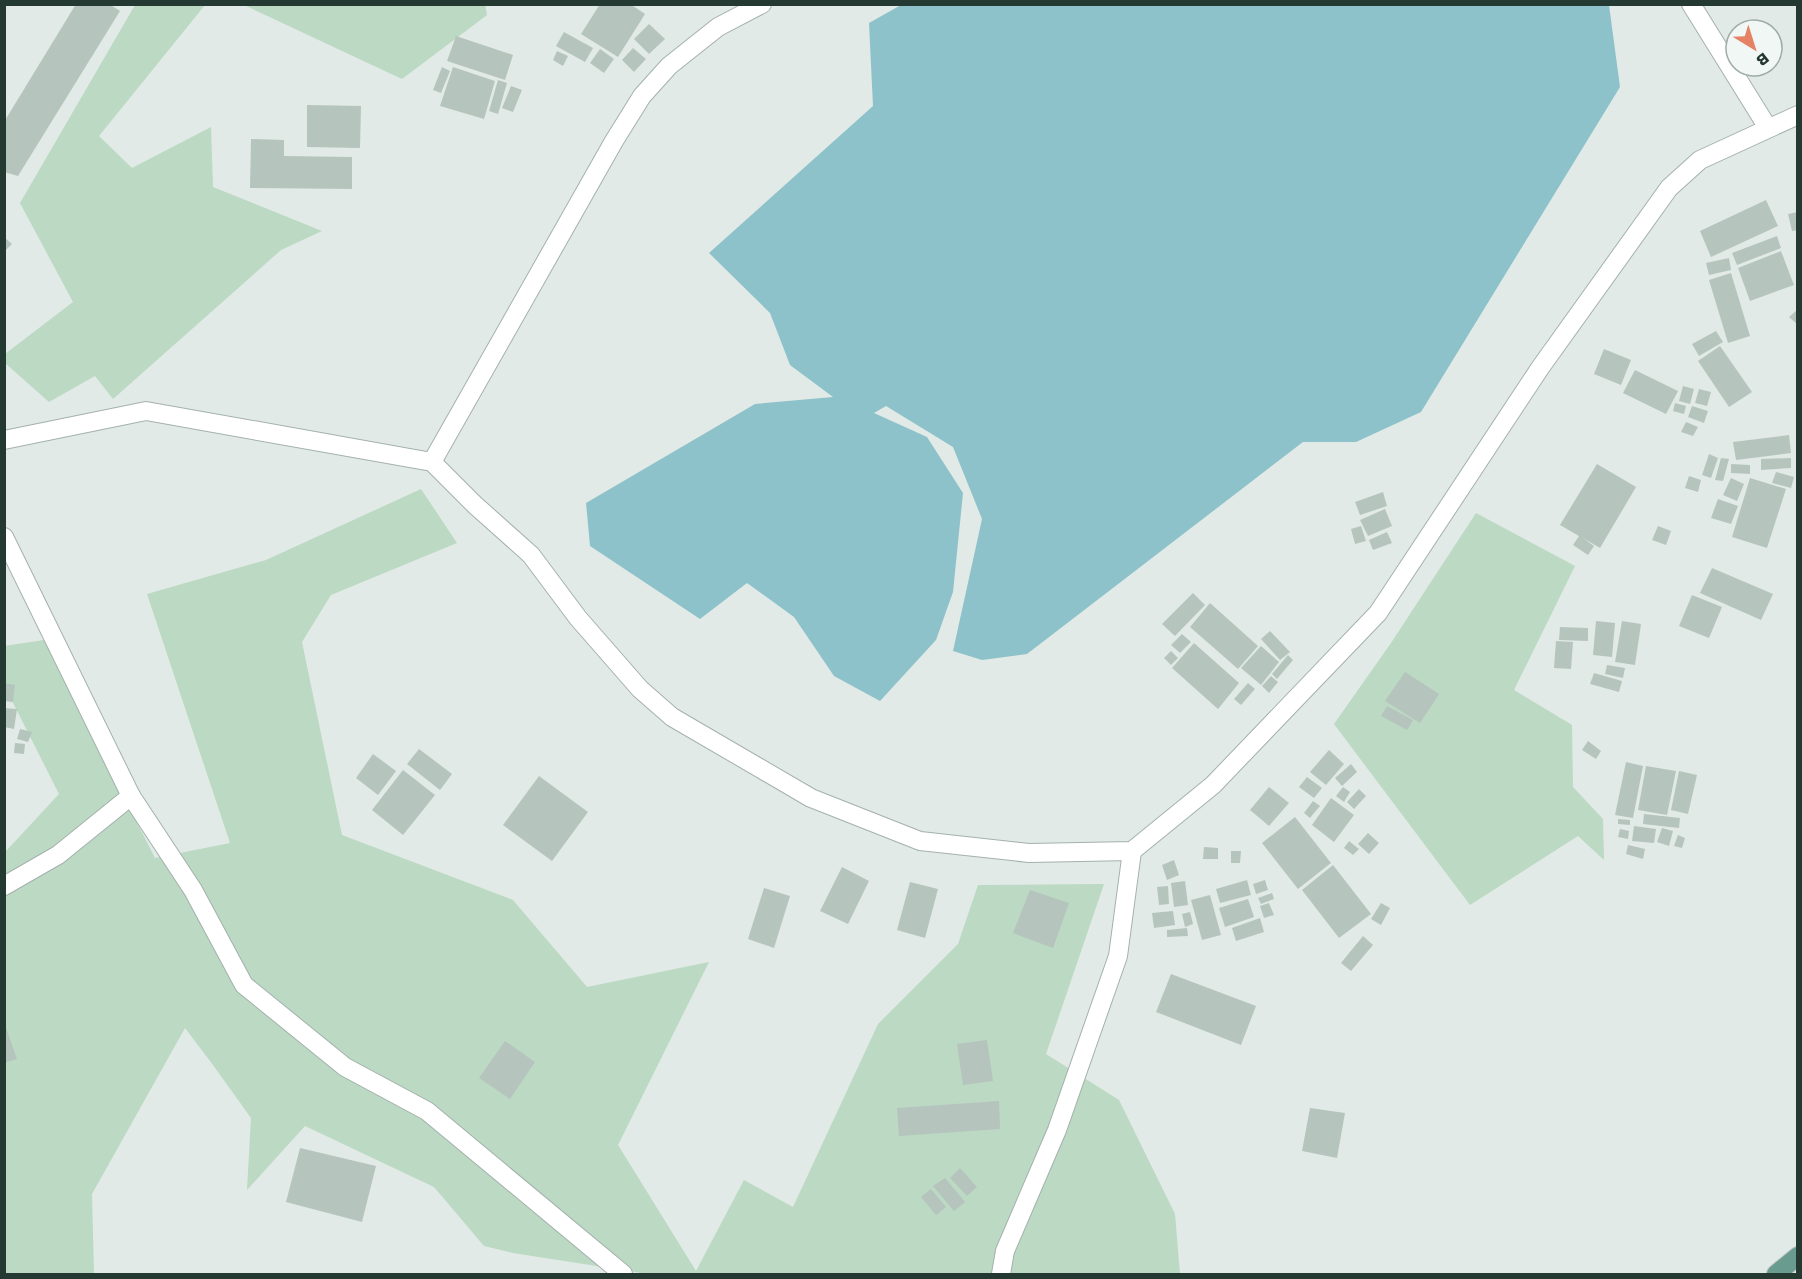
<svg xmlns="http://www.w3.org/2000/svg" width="1802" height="1279" font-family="'Work Sans',sans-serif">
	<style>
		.green { fill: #bbd9c3 }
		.water { fill: #8dc2ca }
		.building { fill: #b6c4be }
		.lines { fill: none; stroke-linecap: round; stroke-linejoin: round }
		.minor-casing { stroke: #a4b1ac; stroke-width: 20 }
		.major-casing { stroke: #bdc4c2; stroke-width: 20 }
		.minor { stroke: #fff; stroke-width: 18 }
		.major { stroke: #699b8e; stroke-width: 18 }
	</style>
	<rect width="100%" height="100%" fill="#e1eae6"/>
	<g class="green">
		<path d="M485 4 487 15 402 79 244 5Z"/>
		<path d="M135 5H205L99 136 132 168 211 127 213 187 322 231 281 250 113 399 95 376 49 402 5 363V354L73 302 20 203Z"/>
		<path d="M421 489 457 543 331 595 302 642 342 835 513 900 587 987 709 962 618 1145 696 1271 744 1180 793 1207 878 1024 958 944 978 885 1104 884 1046 1054 1119 1100 1175 1214 1180 1274H648L513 1253 484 1246 434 1187 305 1126 247 1190 251 1118 213 1065 185 1028 92 1194 94 1274H5V850H7L59 794 5 687 4 646 44 640 155 858 230 843 147 594 266 560Z"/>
		<path d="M1476 513 1575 566 1514 690 1572 725 1573 787 1603 819 1604 860 1578 836 1470 905 1334 724 1391 643Z"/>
	</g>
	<path class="water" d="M901 5H1609L1620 87 1421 412 1356 442H1303L1027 654 982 660 953 651 982 519 953 447 886 406 874 413 927 437 963 493 953 592 936 640 880 701 834 676 794 617 747 583 700 619 590 546 586 503 755 404 833 397 790 365 770 313 709 253 873 106 869 23Z"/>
	<g class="building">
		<path d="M76 4H109L120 11 18 176 4 172V122Z"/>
		<path d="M600 4H630L645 14 618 57 581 34Z"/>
		<path d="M649 24 665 39 649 54 634 39Z"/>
		<path d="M564 32 593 48 585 62 556 46Z"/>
		<path d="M456 36 513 55 505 80 447 61Z"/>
		<path d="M633 48 646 59 634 72 622 60Z"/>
		<path d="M600 49 614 59 604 73 590 63Z"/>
		<path d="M557 51 568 56 563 66 553 60Z"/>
		<path d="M442 67 450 71 441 93 433 90Z"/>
		<path d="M453 67 495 81 484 119 440 106Z"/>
		<path d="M498 80 507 83 498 114 489 111Z"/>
		<path d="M511 86 522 90 513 112 502 108Z"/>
		<path d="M307 105 361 106 360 148 307 147Z"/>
		<path d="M251 139 284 140V156L352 157V189L250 188Z"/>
		<path d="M1766 200 1778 226 1711 257 1700 231Z"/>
		<path d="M1798 212V230L1792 231 1788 214Z"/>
		<path d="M1777 236 1781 248 1737 265 1732 253Z"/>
		<path d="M4 237 12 244 4 252Z"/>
		<path d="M1781 251 1794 285 1750 301 1738 268Z"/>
		<path d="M1729 258 1731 270 1709 275 1706 263Z"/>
		<path d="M1731 273 1750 336 1728 343 1709 280Z"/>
		<path d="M1798 309V325L1789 317Z"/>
		<path d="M1716 331 1723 342 1699 356 1692 344Z"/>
		<path d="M1720 346 1752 392 1729 407 1698 361Z"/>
		<path d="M1604 349 1631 360 1621 385 1594 374Z"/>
		<path d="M1635 370 1678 391 1666 414 1623 393Z"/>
		<path d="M1683 386 1694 389 1690 404 1679 401Z"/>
		<path d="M1699 389 1711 392 1707 406 1695 403Z"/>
		<path d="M1675 403 1686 406 1684 414 1673 411Z"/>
		<path d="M1692 406 1708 411 1704 423 1688 417Z"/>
		<path d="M1686 422 1698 427 1693 436 1681 432Z"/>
		<path d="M1789 435 1791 453 1736 460 1733 442Z"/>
		<path d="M1709 454 1718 458 1711 478 1702 475Z"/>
		<path d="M1721 458 1729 459 1723 481 1715 480Z"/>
		<path d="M1791 458V468L1761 470V459Z"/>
		<path d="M1597 464 1636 487 1600 548 1583 538 1594 546 1588 555 1573 545 1579 536 1560 525Z"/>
		<path d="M1731 464 1750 465V474L1731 473Z"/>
		<path d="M1776 472 1794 477 1791 488 1772 483Z"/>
		<path d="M1689 476 1701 480 1698 492 1685 488Z"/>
		<path d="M1731 478 1744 484 1737 501 1723 495Z"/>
		<path d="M1750 478 1786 489 1767 548 1732 537Z"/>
		<path d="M1383 492 1387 506 1360 515 1355 502Z"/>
		<path d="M1718 499 1738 506 1731 524 1711 518Z"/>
		<path d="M1385 509 1392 526 1368 536 1360 520Z"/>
		<path d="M1361 526 1366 541 1355 544 1351 529Z"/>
		<path d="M1658 526 1671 531 1666 545 1652 540Z"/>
		<path d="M1387 532 1392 543 1373 550 1369 540Z"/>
		<path d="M1712 568 1773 594 1761 620 1700 593Z"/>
		<path d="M1193 593 1205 605 1175 636 1162 624Z"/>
		<path d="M1692 595 1722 607 1709 638 1679 626Z"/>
		<path d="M1210 603 1258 646 1238 669 1190 627Z"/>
		<path d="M1596 621 1615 623 1612 657 1593 655Z"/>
		<path d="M1622 621 1641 624 1635 665 1615 662Z"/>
		<path d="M1560 627 1588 628V641L1559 640Z"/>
		<path d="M1270 631 1290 652 1280 660 1261 639Z"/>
		<path d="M1182 634 1191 642 1180 653 1171 645Z"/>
		<path d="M1556 641 1573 642 1571 669 1554 668Z"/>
		<path d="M1194 643 1239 683 1218 709 1172 668Z"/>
		<path d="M1261 646 1279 662 1261 685 1241 668Z"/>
		<path d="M1171 651 1178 658 1171 665 1164 658Z"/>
		<path d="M1288 655 1293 660 1277 679 1272 674Z"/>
		<path d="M1607 665 1625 668 1623 678 1605 674Z"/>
		<path d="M1405 672 1439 694 1420 723 1385 701Z"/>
		<path d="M1594 673 1622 681 1619 692 1590 684Z"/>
		<path d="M1271 676 1278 682 1269 693 1262 686Z"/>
		<path d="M4 683 15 685 13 702 4 701Z"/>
		<path d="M1248 683 1255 689 1241 705 1234 699Z"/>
		<path d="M1387 706 1413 720 1407 730 1381 716Z"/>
		<path d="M4 708 17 709 14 729 4 727Z"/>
		<path d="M20 729 32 732 28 742 17 739Z"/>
		<path d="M1588 741 1601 751 1596 759 1582 750Z"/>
		<path d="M15 743 25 744 24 754 14 753Z"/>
		<path d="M419 749 452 774 440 790 407 764Z"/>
		<path d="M1329 750 1344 764 1326 785 1310 772Z"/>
		<path d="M373 754 396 771 378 795 356 778Z"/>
		<path d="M1626 762 1643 766 1633 818 1615 815Z"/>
		<path d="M1351 764 1357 772 1342 786 1335 778Z"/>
		<path d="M1646 766 1676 771 1667 815 1638 810Z"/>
		<path d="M403 770 435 795 403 835 372 810Z"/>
		<path d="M1679 771 1697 775 1688 814 1671 810Z"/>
		<path d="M539 776 588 812 552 861 503 825Z"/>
		<path d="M1307 777 1322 788 1314 798 1299 787Z"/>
		<path d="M1269 787 1289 803 1269 826 1250 810Z"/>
		<path d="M1343 787 1350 792 1344 802 1336 796Z"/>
		<path d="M1359 789 1366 796 1354 809 1347 802Z"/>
		<path d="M1331 798 1354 815 1334 842 1312 825Z"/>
		<path d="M1313 801 1320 806 1310 818 1304 813Z"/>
		<path d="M1644 814 1680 818 1679 828 1643 824Z"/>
		<path d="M1295 817 1331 863 1298 889 1262 843Z"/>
		<path d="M1618 819 1630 820V825L1618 824Z"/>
		<path d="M1634 826 1656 829 1654 843 1632 841Z"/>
		<path d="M1662 828 1673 831 1669 846 1657 842Z"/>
		<path d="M1620 829 1629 831 1628 839 1618 837Z"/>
		<path d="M1368 833 1379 843 1369 854 1358 844Z"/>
		<path d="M1678 835 1685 838 1682 848 1674 846Z"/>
		<path d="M1349 841 1359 849 1353 855 1344 848Z"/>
		<path d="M1628 845 1645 849 1643 859 1626 854Z"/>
		<path d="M1204 847 1218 848V859H1203Z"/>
		<path d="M1231 851H1241L1240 863H1231Z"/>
		<path d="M1174 860 1179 875 1167 880 1162 865Z"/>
		<path d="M1333 865 1371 914 1339 938 1302 890Z"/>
		<path d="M842 867 869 881 848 924 820 911Z"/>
		<path d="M1247 880 1251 895 1220 903 1216 889Z"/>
		<path d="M1265 880 1268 890 1256 894 1253 884Z"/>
		<path d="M1185 881 1188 905 1174 907 1171 883Z"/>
		<path d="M910 882 938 889 925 938 897 930Z"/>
		<path d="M1168 886 1169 904 1159 905 1157 887Z"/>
		<path d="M764 888 790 896 774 948 748 939Z"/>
		<path d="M1030 890 1069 903 1053 948 1013 933Z"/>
		<path d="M1272 893 1274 899 1261 904 1258 898Z"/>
		<path d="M1210 895 1221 935 1202 940 1191 900Z"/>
		<path d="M1248 899 1254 917 1225 927 1219 908Z"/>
		<path d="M1269 903 1274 915 1264 918 1260 906Z"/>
		<path d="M1381 903 1390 908 1381 925 1371 919Z"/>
		<path d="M1173 911 1175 925 1154 928 1152 913Z"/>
		<path d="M1190 912 1193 924 1185 927 1182 914Z"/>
		<path d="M1260 918 1264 932 1236 941 1232 928Z"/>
		<path d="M1187 928 1188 936 1167 937V930Z"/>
		<path d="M1363 936 1373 945 1351 971 1341 963Z"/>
		<path d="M1171 974 1256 1006 1241 1045 1156 1012Z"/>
		<path d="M5 1025 17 1059 4 1063V1026Z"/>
		<path d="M987 1040 993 1081 963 1085 957 1044Z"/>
		<path d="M505 1041 535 1062 510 1099 479 1078Z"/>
		<path d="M999 1101 1000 1129 899 1136 897 1108Z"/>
		<path d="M1310 1108 1345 1113 1337 1158 1302 1151Z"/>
		<path d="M300 1148 376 1166 362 1222 286 1202Z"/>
		<path d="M960 1168 977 1187 967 1196 950 1178Z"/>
		<path d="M945 1178 965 1202 954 1211 933 1186Z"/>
		<path d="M931 1189 946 1207 936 1215 921 1197Z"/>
	</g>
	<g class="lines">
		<g class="minor-casing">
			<g id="minor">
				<path d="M1691 4 1768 128"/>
				<path d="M4 440 146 411 432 462 475 505 531 555 578 618 640 689 672 717 811 798 920 841 1029 853 1132 851 1213 785 1378 613 1540 368 1669 188 1700 160 1798 115"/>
				<path d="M432 462 614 141 642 96 669 66 718 27 762 4"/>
				<path d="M4 537 131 796"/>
				<path d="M4 886 58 855 131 796 193 890 244 985 345 1067 427 1111 623 1274"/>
				<path d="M1001 1274 1005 1251 1057 1130 1118 956 1132 851"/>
			</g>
		</g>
		<g class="major-casing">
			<path id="major" d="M1776 1274 1798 1256"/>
		</g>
		<use href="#minor" class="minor"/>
		<use href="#major" class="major"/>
	</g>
	<rect width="1802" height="1279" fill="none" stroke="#233932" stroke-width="12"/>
	<g transform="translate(1754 48) rotate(142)"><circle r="28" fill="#f1f7f4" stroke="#9faba6" stroke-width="1.5"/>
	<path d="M0-4.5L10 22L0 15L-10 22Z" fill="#e58164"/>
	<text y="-9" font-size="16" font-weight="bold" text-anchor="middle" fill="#233932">B</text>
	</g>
</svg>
